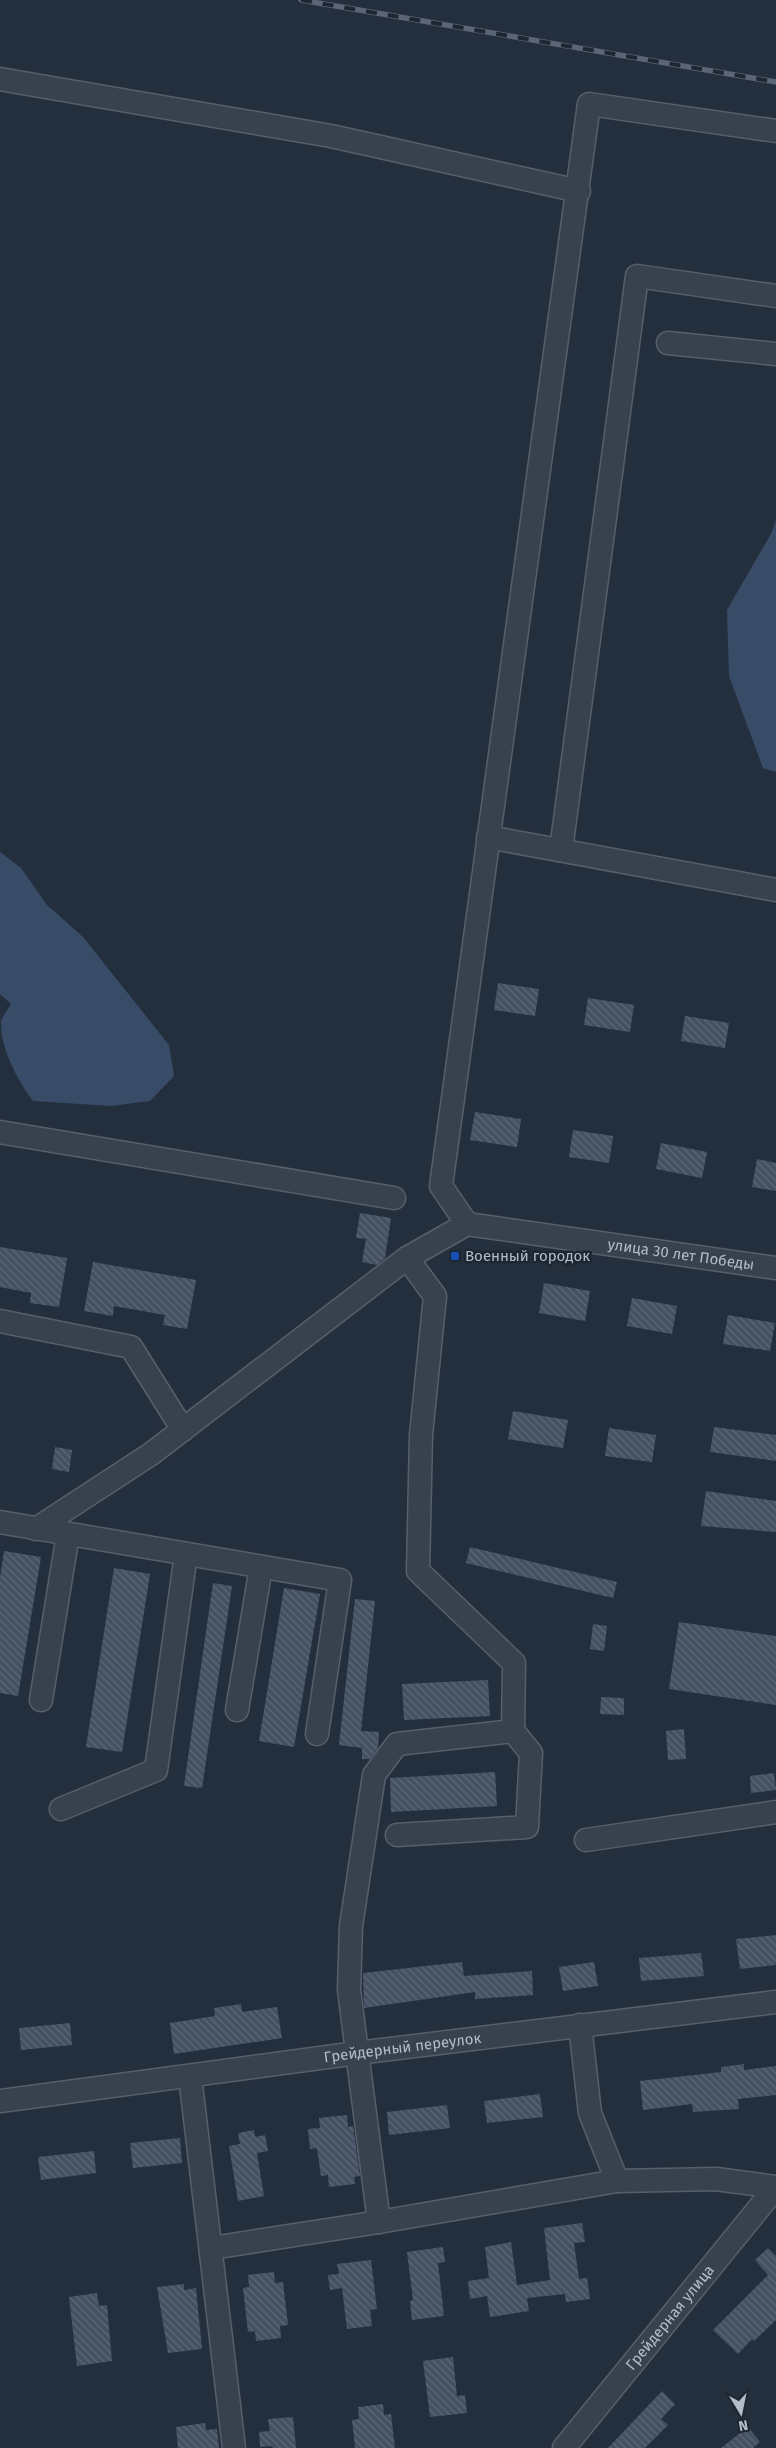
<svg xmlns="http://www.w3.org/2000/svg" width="776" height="2448" font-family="'Fira Sans',sans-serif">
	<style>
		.water { fill: #394c67 }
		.building { fill: url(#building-back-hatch) }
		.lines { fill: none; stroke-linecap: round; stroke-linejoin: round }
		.minor-casing { stroke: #565f6c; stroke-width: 25 }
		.minor { stroke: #38414e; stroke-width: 22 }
		.rail-casing { stroke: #5a6575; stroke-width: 5.5 }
		.rail { stroke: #1d2633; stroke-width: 4; stroke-dasharray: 11; stroke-linecap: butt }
		.transit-dot { fill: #1a4fb4; stroke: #1d2633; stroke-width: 2 }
		.labels { text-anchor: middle; stroke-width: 5; stroke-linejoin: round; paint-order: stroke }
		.street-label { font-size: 15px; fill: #b4bcc9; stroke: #1d2633 }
		.poi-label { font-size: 15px; fill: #b4bcc9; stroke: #1d2633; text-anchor: start }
	</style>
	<defs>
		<pattern id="building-back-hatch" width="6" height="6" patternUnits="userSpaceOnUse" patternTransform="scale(1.25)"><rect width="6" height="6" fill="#455162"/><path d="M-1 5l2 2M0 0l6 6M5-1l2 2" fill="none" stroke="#5d6877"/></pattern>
	</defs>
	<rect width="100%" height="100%" fill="#242f3e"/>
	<g class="water">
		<path d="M776 520V772L763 768 729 676 727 610 772 532Z"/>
		<path d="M0 852 21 868 47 905 83 937 169 1045 174 1076 150 1101 111 1106 33 1101C18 1081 0 1048 1 1021 3 1015 8 1010 11 1004L0 994Z"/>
	</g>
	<g class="building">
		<path d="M498 983 539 989 535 1016 494 1010Z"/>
		<path d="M588 998 634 1005 630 1032 584 1025Z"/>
		<path d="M685 1016 729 1023 725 1048 681 1041Z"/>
		<path d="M475 1112 521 1119 517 1147 470 1140Z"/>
		<path d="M573 1130 613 1136 609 1163 569 1157Z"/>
		<path d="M661 1143 707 1152 702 1178 656 1169Z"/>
		<path d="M757 1159 776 1163V1191L752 1187Z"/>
		<path d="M360 1213 391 1218 385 1258 377 1265 362 1262 366 1239 356 1238Z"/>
		<path d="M0 1247 67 1258 59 1307 30 1303 31 1293 0 1287Z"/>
		<path d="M93 1262 196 1280 187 1329 163 1325 165 1315 114 1306 113 1316 84 1311Z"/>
		<path d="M544 1283 590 1291 585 1321 539 1313Z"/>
		<path d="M632 1298 677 1306 672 1334 627 1326Z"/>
		<path d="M728 1315 775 1323 770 1351 723 1344Z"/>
		<path d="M513 1411 568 1420 563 1448 508 1439Z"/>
		<path d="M714 1427 776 1435V1461L710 1452Z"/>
		<path d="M609 1428 656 1435 652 1462 605 1456Z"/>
		<path d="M55 1447 72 1450 69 1472 52 1469Z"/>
		<path d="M706 1491 776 1501V1532L701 1526Z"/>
		<path d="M470 1547 617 1582 613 1598 466 1563Z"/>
		<path d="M4 1551 41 1557 18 1696 0 1693V1578Z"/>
		<path d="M114 1568 150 1574 122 1752 86 1747Z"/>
		<path d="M213 1583 232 1586 202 1788 184 1786Z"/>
		<path d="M284 1588 320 1594 294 1747 259 1741Z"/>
		<path d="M355 1599 375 1601 361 1731 379 1732 378 1748 370 1759H362V1748L339 1745Z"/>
		<path d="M679 1622 776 1636V1705L669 1689Z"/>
		<path d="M593 1624 607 1626 604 1651 590 1649Z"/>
		<path d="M488 1680 490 1716 404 1720 402 1684Z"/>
		<path d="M601 1697 624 1698V1715L600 1714Z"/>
		<path d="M684 1729 686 1759 668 1760 666 1731Z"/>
		<path d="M495 1772 497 1806 391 1812 390 1778Z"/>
		<path d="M774 1773 776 1790 751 1793 750 1776Z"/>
		<path d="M776 1935V1965L740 1969 736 1939Z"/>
		<path d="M701 1953 704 1976 641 1981 639 1958Z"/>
		<path d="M462 1962 464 1976 532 1971 533 1995 475 1999V1992L364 2008 363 1973Z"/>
		<path d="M594 1962 598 1986 563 1991 559 1967Z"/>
		<path d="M241 2004 242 2012 277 2007 282 2038 174 2054 170 2023 215 2016 214 2008Z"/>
		<path d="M70 2023 72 2045 21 2050 19 2028Z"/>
		<path d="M744 2064V2070L776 2066V2095L738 2099 739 2109 693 2112 692 2104 643 2110 640 2081 721 2072V2067Z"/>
		<path d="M540 2094 543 2117 487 2123 484 2101Z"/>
		<path d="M447 2105 450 2128 389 2135 387 2112Z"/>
		<path d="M347 2115 348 2127 353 2126 360 2176 354 2177 355 2184 329 2187 328 2175 321 2176 317 2148 310 2149 308 2129 320 2128 319 2118Z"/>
		<path d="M254 2130 255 2137 265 2135 268 2151 257 2153 264 2196 238 2201 229 2146 240 2144 238 2133Z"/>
		<path d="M180 2138 182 2163 133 2168 130 2143Z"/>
		<path d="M94 2151 96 2173 41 2180 38 2157Z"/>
		<path d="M582 2223 585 2242 574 2243 579 2279 587 2278 590 2299 566 2302 565 2294 527 2298 529 2311 490 2317 487 2296 470 2299 468 2281 489 2278 485 2247 511 2242 517 2285 550 2280 544 2228Z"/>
		<path d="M443 2247 445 2262 438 2263 444 2316 412 2320 410 2301 413 2300 407 2252Z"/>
		<path d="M768 2248 776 2256V2320L754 2341 752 2339 738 2354 713 2330 768 2275 755 2260Z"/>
		<path d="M371 2260 377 2309 370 2310 372 2326 347 2329 342 2288 330 2290 328 2275 339 2274 337 2264Z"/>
		<path d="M274 2272 275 2283 283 2282 288 2325 280 2326 281 2338 256 2341 255 2331 248 2332 243 2288 249 2287 248 2275Z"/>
		<path d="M184 2284V2290L196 2288 202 2349 168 2353 157 2287Z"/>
		<path d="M97 2293 99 2306 107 2305 112 2361 77 2366 69 2297Z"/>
		<path d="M453 2357 457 2396 465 2395 467 2413 430 2417 423 2361Z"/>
		<path d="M662 2391 675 2404 661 2419 668 2425 645 2448H608Z"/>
		<path d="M383 2404 384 2415 391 2414 395 2448H355L352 2420 359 2419 358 2407Z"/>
		<path d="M293 2417 296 2448H273L272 2446 260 2447 259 2432 270 2431 268 2419Z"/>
		<path d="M205 2423 206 2430 217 2429 219 2448H178L176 2427Z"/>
		<path d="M748 2427 760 2442 753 2448H721Z"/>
	</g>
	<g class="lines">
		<g class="minor-casing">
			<g id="minor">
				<path d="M0 79 331 136 579 191"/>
				<path d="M668 343 776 354"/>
				<path d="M488 837 776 890"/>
				<path d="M561 850 637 276 776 296"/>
				<path d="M0 1132 394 1198"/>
				<path d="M467 1224 441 1186 589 104 776 131"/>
				<path id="s1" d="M467 1224 776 1268"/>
				<path d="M0 1321 131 1347 183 1430"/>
				<path d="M0 1522 340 1580 317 1734"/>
				<path d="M36 1529 151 1454 407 1258 467 1224"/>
				<path d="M41 1700 68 1534"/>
				<path d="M237 1710 261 1567"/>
				<path d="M61 1809 156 1770 186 1554"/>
				<path d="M397 1835 527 1827 531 1753 513 1731"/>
				<path d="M586 1840 776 1812"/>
				<path d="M580 2025 590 2113 617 2181"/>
				<path d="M190 2076 234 2448"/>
				<path id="s2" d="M0 2101 357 2053 776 2002"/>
				<path d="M379 2222 349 1990 351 1926 374 1775 397 1744 513 1731 514 1663 418 1571 421 1435 435 1296 407 1258"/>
				<path d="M212 2248 379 2222 617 2181 716 2179 776 2187"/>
				<path id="s3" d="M564 2448 776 2187"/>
			</g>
		</g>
		<use href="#minor" class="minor"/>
		<g class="rail-casing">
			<path id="rail" d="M301 0 776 82"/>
		</g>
		<use href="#rail" class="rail"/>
	</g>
	<rect class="transit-dot" x="450" y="1251" width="10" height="10" rx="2.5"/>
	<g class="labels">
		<g class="street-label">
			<text dy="5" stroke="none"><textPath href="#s1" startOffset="216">улица 30 лет Победы</textPath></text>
			<text dy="5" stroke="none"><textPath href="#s2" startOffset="406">Грейдерный переулок</textPath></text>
			<text dy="5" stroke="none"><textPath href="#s3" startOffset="168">Грейдерная улица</textPath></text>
		</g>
		<g class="poi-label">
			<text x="465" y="1261">Военный городок</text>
		</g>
	</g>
	<g transform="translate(741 2413) rotate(170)" stroke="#1d2633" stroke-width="4" paint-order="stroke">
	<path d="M0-4L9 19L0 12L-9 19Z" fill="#b4bcc9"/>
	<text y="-8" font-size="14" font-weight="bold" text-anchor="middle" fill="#b4bcc9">N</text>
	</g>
</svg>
